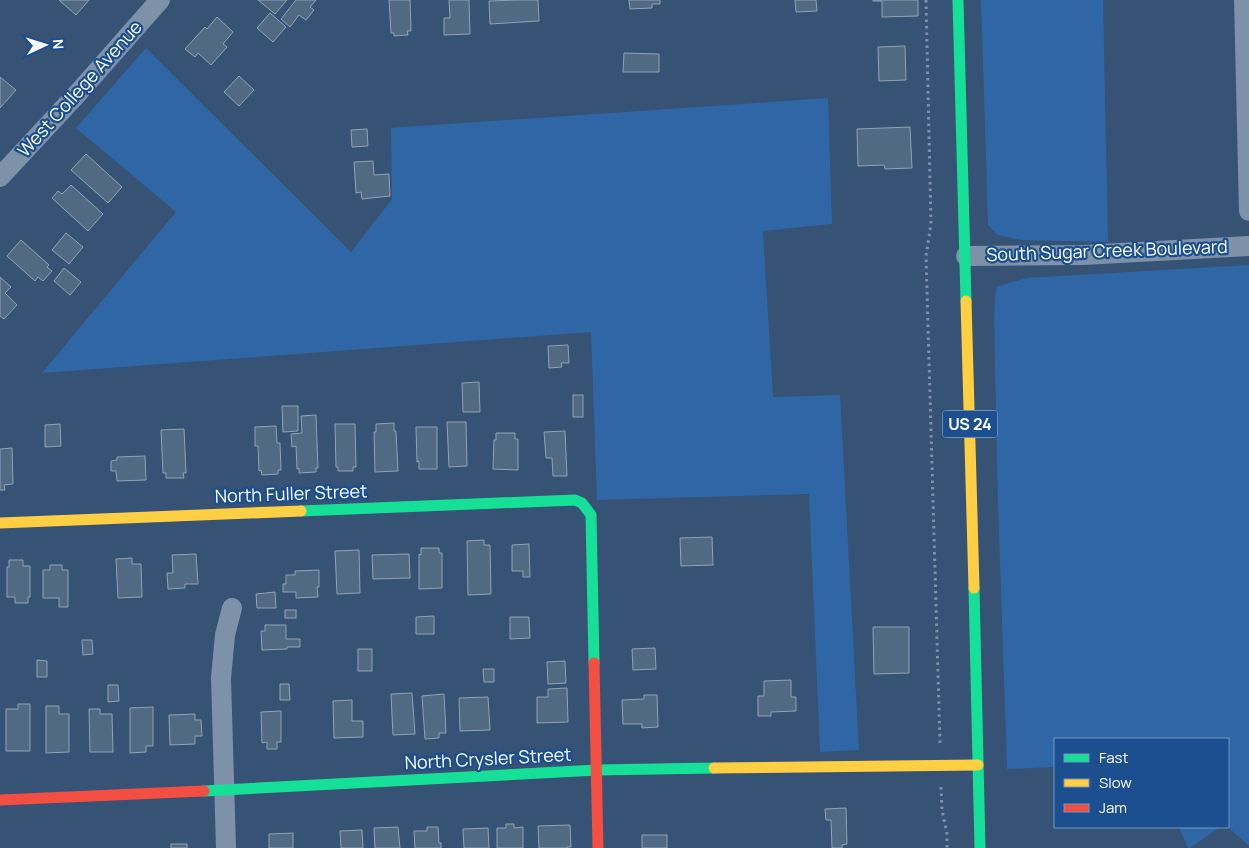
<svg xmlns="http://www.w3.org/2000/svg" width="1249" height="848" font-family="Manrope,sans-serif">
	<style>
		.green { fill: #2f66a5 }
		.building { fill: #526984; stroke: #92a2b6 }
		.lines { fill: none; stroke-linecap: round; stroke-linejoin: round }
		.path { stroke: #7d92a8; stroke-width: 3; stroke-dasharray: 2.5 4; stroke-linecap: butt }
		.street { stroke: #7d92a8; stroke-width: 20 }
		.fast { stroke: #16e098; stroke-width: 11 }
		.slow { stroke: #ffcf43; stroke-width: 11 }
		.jam { stroke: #f24e42; stroke-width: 11 }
		.labels { text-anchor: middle; stroke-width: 4.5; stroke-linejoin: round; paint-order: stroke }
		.shield { fill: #1b4f8f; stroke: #bbcadd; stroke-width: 1 }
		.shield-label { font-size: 16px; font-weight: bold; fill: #fff }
		.street-label { font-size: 18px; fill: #fff; stroke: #1b4f8f }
	</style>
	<rect width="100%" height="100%" fill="#365274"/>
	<g class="green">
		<path d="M981 0H1103L1108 242 1020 240 998 235 988 225Z"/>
		<path d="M146 48 351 252 392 199 391 128 828 98 832 224 763 231 773 397 840 395 859 750 820 752 809 494 597 500 591 332 42 373 176 212 76 128Z"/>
		<path d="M1249 265V846L1228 827V739H1055V767L1007 769 998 503 994 317 996 287 1027 278Z"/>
		<path d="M1179 827H1220L1190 848H1188Z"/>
	</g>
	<g class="building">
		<path d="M59 0H89L76 15Z"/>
		<path d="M258 0H287L275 14Z"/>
		<path d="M296 0H316L310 7 314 10 306 20 299 15 290 27 281 19Z"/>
		<path d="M389 0H410L411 31H407L408 35 394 36V33H391Z"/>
		<path d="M449 0H469L470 34 444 35V18H450Z"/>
		<path d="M516 0H538L539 21 490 24 489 1Z"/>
		<path d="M629 0H660V4H652V8L630 9Z"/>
		<path d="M795 0H816L817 11 796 12Z"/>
		<path d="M873 0H918V16L882 17V1H873Z"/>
		<path d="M270 13 286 27 273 42 257 28Z"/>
		<path d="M217 17 233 32 223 44 227 47 211 65 198 53 195 57 185 49 205 27 207 29Z"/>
		<path d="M905 46 906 80 879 81 878 47Z"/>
		<path d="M624 53 659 54V72H623Z"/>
		<path d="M239 76 254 90 239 106 224 92Z"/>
		<path d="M0 77 16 90 0 108Z"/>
		<path d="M910 127 912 168 885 169 884 165 858 166 857 129Z"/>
		<path d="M367 129 368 146 352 147 351 130Z"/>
		<path d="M86 154 122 187 108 203 71 170Z"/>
		<path d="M373 161 374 175 389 174 390 196 362 199 361 192 356 193 354 162Z"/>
		<path d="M71 185 103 214 88 231 52 198 58 191 62 194Z"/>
		<path d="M66 233 83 247 69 264 52 250Z"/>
		<path d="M21 240 49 265 47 267 52 271 43 281 38 277 35 281 7 256Z"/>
		<path d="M64 268 81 282 70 295 54 281Z"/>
		<path d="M0 277 11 287 5 293 17 305 4 319 0 316Z"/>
		<path d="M568 345 569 363H561L562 367 549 368 548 346Z"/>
		<path d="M479 382 480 412H463L462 383Z"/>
		<rect x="573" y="395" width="10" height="22"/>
		<path d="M282 406H298V431L283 432Z"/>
		<path d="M316 415 318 468H316V472L299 473V468L297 469 296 446 292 447 291 434 302 433 301 416Z"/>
		<path d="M447 422H466L467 466 449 467Z"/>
		<path d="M394 423V431H396L398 471 375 472 374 432H376V424Z"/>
		<path d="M60 424 61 446 45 447V425Z"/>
		<path d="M335 424H355L356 467H353V471H338V467H336Z"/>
		<path d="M276 426 277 443H280L281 470H278V474L262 475 261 470 259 471 258 446H255V427Z"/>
		<path d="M416 427H437V469H419V461L417 462Z"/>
		<path d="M184 429 186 473H183L184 478H166V473H163L161 430Z"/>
		<path d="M565 431 567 476H553L552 458H546L544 432Z"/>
		<path d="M496 433H515V439H518V470L493 469 494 440H496Z"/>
		<path d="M12 448 13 484 4 485 5 490H0V449Z"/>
		<path d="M145 456 146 480 117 481 116 471H111V461L117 460V457Z"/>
		<path d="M712 537 713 565 681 566 680 538Z"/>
		<path d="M484 540V545H490L491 594 468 595 467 541Z"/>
		<path d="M529 544 530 577H523V571H512V545Z"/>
		<path d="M421 548H439V553H442V588L419 589V554L421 555Z"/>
		<path d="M359 550 360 593 337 594 335 551Z"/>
		<path d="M196 554 198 584H185V588L168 589 167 573H173L172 555Z"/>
		<path d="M409 554 410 578 373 579 372 555Z"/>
		<path d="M132 558V564H141L142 597 118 598 116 559Z"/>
		<path d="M9 560H23V566H30V597H28V603H15V597H7V567H9Z"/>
		<path d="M50 565H62V570H68V607H59V598H43V570H50Z"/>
		<path d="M319 570V587H317L318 597 296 598V592H283V584H286V575H295V571Z"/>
		<path d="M275 592 276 608H257L256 594Z"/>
		<rect x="285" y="610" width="11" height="8"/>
		<path d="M434 616V634H416V617Z"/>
		<path d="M510 617H529L530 638 510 639Z"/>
		<path d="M265 625H286V639H300V647H287V649L262 650 261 631H265Z"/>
		<path d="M873 627H909V673L874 674Z"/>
		<path d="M82 640H92L93 654 83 655Z"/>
		<path d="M655 648 656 669 633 670 632 649Z"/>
		<rect x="358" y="649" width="14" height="22"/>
		<path d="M37 660 47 661V677H37Z"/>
		<path d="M565 661 566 683 548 684 547 662Z"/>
		<path d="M483 669H494V682H484Z"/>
		<path d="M791 680V697H796V711L771 712V716H758V696H764V681Z"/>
		<path d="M280 684H289L290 700H280Z"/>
		<path d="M108 685H118L119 701 108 702Z"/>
		<path d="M567 688 568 722 537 723V697H548V689Z"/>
		<path d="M412 693 415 734 393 735 391 694Z"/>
		<path d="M444 694 446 733H439V738L425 739 422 696Z"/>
		<path d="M644 695H657L658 727 642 728V724H623L622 700 644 699Z"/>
		<path d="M488 697 490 730 460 731 459 698Z"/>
		<path d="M352 700V721H363V737L334 738 333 701Z"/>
		<path d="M18 704H30V751H6V709H18Z"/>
		<path d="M46 706H59V714H69V752L46 753Z"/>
		<path d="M153 707V746H146V752L130 753V708Z"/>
		<path d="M89 709H100V714H112L113 752H90Z"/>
		<path d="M281 711V742H277V749H267V742L262 743 261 712Z"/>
		<path d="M195 714V720H201L202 736H195V744L170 745 169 715Z"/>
		<path d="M846 808 847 844 842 845V848H832L831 820H826L825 809Z"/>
		<path d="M506 824H514V828L523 827V848H497V828H506Z"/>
		<path d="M570 825 571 847H567V848H539L538 826Z"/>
		<path d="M398 827 400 848H375L374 828Z"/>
		<path d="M427 827H438L439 843H441V848H415L414 831H427Z"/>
		<path d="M488 828 489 848H464L463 829Z"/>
		<path d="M362 830 363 848H341L340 831Z"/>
		<path d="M293 833V848H269V834Z"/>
		<rect x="642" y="835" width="25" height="13"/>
		<rect x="171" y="844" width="16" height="4"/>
	</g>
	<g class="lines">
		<g class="path">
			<path d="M926 0 931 224 926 256 940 743"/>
			<path d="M941 787 942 810 947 834V848"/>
		</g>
		<g class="street">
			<path d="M1244 0 1249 211"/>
			<path d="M0 177 78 93 160 0"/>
			<path d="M966 256 1083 255 1249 246"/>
			<path d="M226 848 221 678 225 635 232 608"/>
		</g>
		<g class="fast">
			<path d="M958 0 966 301"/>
			<path d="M301 511 575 500 582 503 591 515 594 663"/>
			<path d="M974 588 980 848"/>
			<path d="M204 791 597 770 714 768"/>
		</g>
		<g class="slow">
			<path d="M966 301 974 588"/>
			<path d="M0 523 301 511"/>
			<path d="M714 768 978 765"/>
		</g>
		<g class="jam">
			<path d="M594 663 598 848"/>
			<path d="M0 800 204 791"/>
		</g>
	</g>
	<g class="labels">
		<rect class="shield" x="942.5" y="410.5" width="55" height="27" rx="4"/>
		<g class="shield-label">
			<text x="970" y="430">US 24</text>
		</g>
		<g class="street-label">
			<text transform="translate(80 89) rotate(-48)" y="6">West College Avenue</text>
			<text transform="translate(1107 251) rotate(-2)" y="6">South Sugar Creek Boulevard</text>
			<text transform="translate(291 494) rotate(-2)" y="6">North Fuller Street</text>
			<text transform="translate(488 759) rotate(-3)" y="6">North Crysler Street</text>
		</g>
	</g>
	<rect x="1054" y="738" width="175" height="90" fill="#1b4f8f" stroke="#7695bc"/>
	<rect x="1064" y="754" width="25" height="8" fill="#16e098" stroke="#7695bc"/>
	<text x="1099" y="763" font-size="15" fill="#ffffff">Fast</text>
	<rect x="1064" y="779" width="25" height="8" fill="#ffcf43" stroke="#7695bc"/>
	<text x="1099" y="788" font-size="15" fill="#ffffff">Slow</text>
	<rect x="1064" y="804" width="25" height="8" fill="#f24e42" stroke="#7695bc"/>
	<text x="1099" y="813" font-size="15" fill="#ffffff">Jam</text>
	<g transform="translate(45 45) rotate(86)" stroke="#1b4f8f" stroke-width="4" paint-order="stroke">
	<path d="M0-4L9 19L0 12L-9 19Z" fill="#ffffff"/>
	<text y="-8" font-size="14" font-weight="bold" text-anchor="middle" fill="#ffffff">N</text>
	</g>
</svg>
